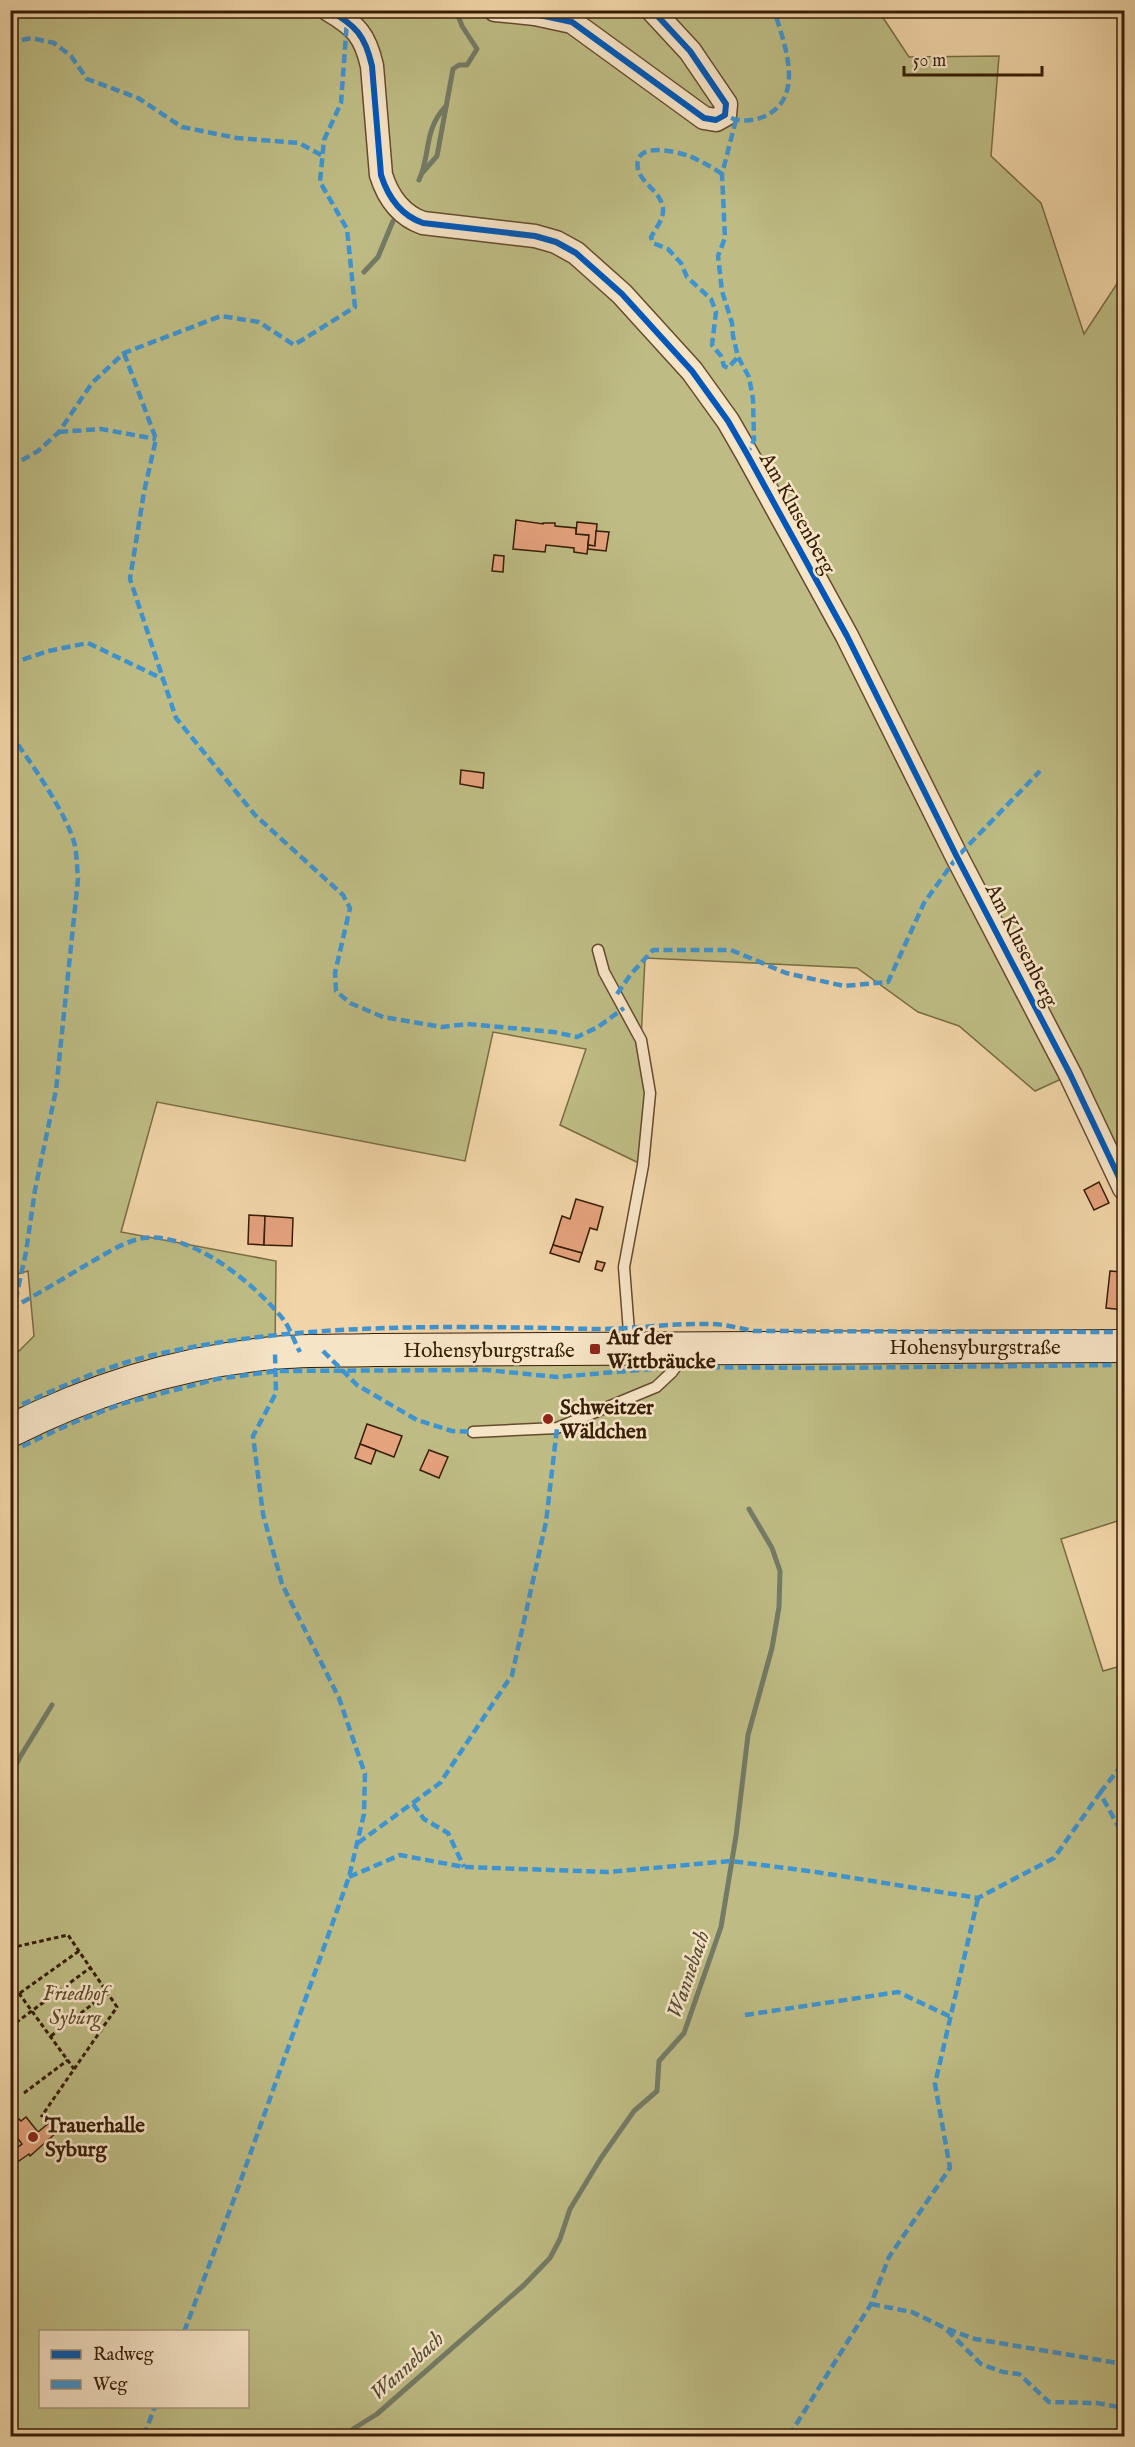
<svg xmlns="http://www.w3.org/2000/svg" width="1135" height="2447" font-family="'IM FELL English',serif">
	<style>
		.green { fill: #bebc84; stroke: #7a6c44; stroke-width: 1.5; fill-rule: evenodd }
		.lines { fill: none; stroke-linecap: round; stroke-linejoin: round }
		.stream { stroke: #737b66; stroke-width: 5 }
		.building { fill: #e4a27d; stroke: #361d05; stroke-width: 1.5 }
		.service-casing { stroke: #654b2e; stroke-width: 13 }
		.minor-casing { stroke: #654b2e; stroke-width: 25 }
		.secondary-casing { stroke: #361d05; stroke-width: 34 }
		.path { stroke: #361d05; stroke-width: 3; stroke-dasharray: 4.5 3; stroke-linecap: butt }
		.service { stroke: #f6e4c6; stroke-width: 10 }
		.minor { stroke: #f6e4c6; stroke-width: 22 }
		.secondary { stroke: #f6e4c6; stroke-width: 32 }
		.quiet { stroke: #3e94d1; stroke-width: 4.5; stroke-dasharray: 9 4.5; stroke-linecap: butt }
		.cycleway-casing { stroke: #f6e4c6; stroke-width: 10 }
		.cycleway { stroke: #0057b8; stroke-width: 6 }
		.poi-dot { fill: #8f2418; stroke: #f6e4c6; stroke-width: 2 }
		.labels { text-anchor: middle; stroke-width: 5; stroke-linejoin: round; paint-order: stroke }
		.street-label { font-size: 21px; fill: #361d05; stroke: #f6e4c6 }
		.poi-label { font-size: 21px; font-weight: bold; fill: #361d05; stroke: #f6e4c6; text-anchor: start }
		.park-label { font-size: 21px; font-style: italic; fill: #5f4d2b; stroke: #f6e4c6 }
		.water-label { font-size: 22px; font-style: italic; fill: #544c35; stroke: #f6e4c6 }
	</style>
	<rect width="100%" height="100%" fill="#f1d5a8"/>
	<filter id="stains"><feTurbulence type="fractalNoise" baseFrequency=".00333" numOctaves="4"/><feColorMatrix values="0 0 0 0 .2 0 0 0 0 .09 0 0 0 0 .02 0 0 0 .5 -.17"/></filter>
	<radialGradient id="worn" r=".72"><stop offset=".6" stop-color="#630" stop-opacity="0"/><stop offset="1" stop-color="#630" stop-opacity=".3"/></radialGradient>
	<path class="green" d="M878 10 909 57 999 56 991 156 1041 203 1084 334 1124 273V1145L1111 1159 1070 1075 1035 1091 959 1026 918 1012 857 968 645 958 641 1040 650 1093 643 1165 560 1125 586 1049 493 1032 465 1161 157 1102 121 1232 276 1261 275 1353 1124 1346V1519L1061 1539 1103 1671 1124 1665V2436H11L10 1360 34 1336 28 1271 11 1276V11ZM40 2332H248V2406H40Z"/>
	<g class="lines">
		<g class="stream">
			<path d="M423 172 437 156 453 69 459 65H467L477 49 462 26 456 10"/>
			<path d="M419 180C431 155 423 130 446 106"/>
			<path d="M364 272 378 257 393 221"/>
			<path d="M10 1777 20 1757 52 1705"/>
			<path d="M350 2436 353 2429 377 2414 524 2285 550 2258 560 2239 570 2209 601 2158 634 2111 657 2091 659 2061 684 2033 721 1927 736 1836 748 1735 772 1648 779 1607 780 1571 772 1548 749 1509"/>
		</g>
	</g>
	<g class="building">
		<path d="M516 520 543 524V523H555V526L576 528V534L589 535 587 554 574 552V548L546 545 545 552 513 549Z"/>
		<path d="M577 522 597 524 595 546 588 545 589 535 576 534Z"/>
		<path d="M596 531 609 532 606 551 588 549V545L595 546Z"/>
		<path d="M494 555 504 556 503 572 492 571Z"/>
		<path d="M461 770 484 773 483 788 460 784Z"/>
		<path d="M1099 1182 1109 1203 1094 1210 1084 1190Z"/>
		<path d="M576 1199 603 1207 597 1230 590 1228 582 1253 553 1245 562 1216 570 1219Z"/>
		<path d="M249 1215 265 1216 264 1245 248 1244Z"/>
		<path d="M265 1216 293 1218 292 1246 264 1245Z"/>
		<path d="M553 1245 582 1253 579 1262 550 1253Z"/>
		<path d="M597 1261 605 1263 602 1271 595 1269Z"/>
		<path d="M1110 1271 1122 1272 1121 1282H1124V1310L1106 1308Z"/>
		<path d="M367 1424 402 1436 394 1457 360 1444Z"/>
		<path d="M360 1444 376 1450 371 1464 355 1458Z"/>
		<path d="M429 1450 448 1457 439 1478 420 1470Z"/>
		<path d="M26 2117 38 2132 49 2123 56 2133 30 2156 29 2154 16 2163 10 2153 22 2144 10 2128 19 2119 21 2121Z"/>
	</g>
	<g class="lines">
		<g class="service-casing">
			<g id="service">
				<path d="M598 950 604 972 641 1040 650 1093 643 1165 624 1267 630 1345"/>
				<path d="M473 1432 557 1428 656 1387 672 1372 685 1354"/>
			</g>
		</g>
		<g class="minor-casing">
			<g id="minor">
				<path d="M329 10C356 26 365 35 372 66L381 175C388 197 400 215 423 223L535 236 556 242 576 253 622 294 692 371 728 421 747 454 847 636 957 857 1070 1074 1124 1188"/>
				<path d="M495 10 535 14 572 22 704 118 716 120 725 115 726 104 690 51 652 10"/>
			</g>
		</g>
		<g class="secondary-casing">
			<path id="secondary" d="M10 1431C93 1389 181 1362 273 1353 307 1350 341 1351 374 1350L1124 1346"/>
		</g>
		<g class="path">
			<path d="M10 1948 68 1935 117 2007 41 2117"/>
			<path d="M10 1981 74 2069"/>
			<path d="M20 1993 79 1951"/>
			<path d="M10 2027 90 1968"/>
			<path d="M51 2036 107 1993"/>
			<path d="M24 2093 68 2060"/>
		</g>
		<use href="#service" class="service"/>
		<use href="#minor" class="minor"/>
		<use href="#secondary" class="secondary"/>
		<g class="quiet">
			<path d="M10 46 17 41 32 38 54 43 71 56 87 79 138 98 182 127 237 138 299 143 323 156"/>
			<path d="M731 118C741 122 753 121 763 117 806 99 785 45 774 10"/>
			<path d="M736 120 722 174 725 238 718 256 722 291 732 323 733 336 738 357 749 377 753 399 754 440 747 454"/>
			<path d="M722 174C712 167 701 161 689 156 675 151 632 141 638 169 642 185 660 190 663 208 664 219 656 228 651 237L653 243 668 249 681 263 687 277 711 299 716 312 712 345 721 356 724 366 728 368 738 357"/>
			<path d="M124 353 156 439 144 492 130 579 176 718 255 815 343 895 350 908 335 973 336 991 350 1003 383 1017 442 1027 467 1024 554 1032 577 1037 598 1027 624 1008"/>
			<path d="M59 432 101 429 156 439"/>
			<path d="M10 467 38 451 59 432 92 383 124 353 221 316 259 322 294 345 355 307 347 229 320 182 324 140 341 103 347 21"/>
			<path d="M10 664 48 651 88 643 163 679"/>
			<path d="M10 734C29 759 69 817 75 846 77 857 77 868 78 879L56 1090 35 1190 26 1252 14 1307"/>
			<path d="M617 994 631 974 653 950H731L786 973 844 986 888 982 924 903 957 857 1040 771"/>
			<path d="M1116 1171 1124 1151"/>
			<path d="M10 1309C36 1295 61 1280 86 1265 104 1255 124 1241 144 1238 192 1232 255 1284 283 1319 290 1328 294 1341 300 1352"/>
			<path d="M323 1351 357 1385 417 1420 452 1431 473 1432"/>
			<path d="M10 1410C58 1388 107 1365 158 1354 301 1322 451 1326 596 1329 634 1329 671 1323 709 1324 724 1324 739 1328 754 1331L1124 1332"/>
			<path d="M10 1452 70 1424 121 1404 217 1379 277 1371 487 1370 557 1377 676 1367 822 1368 1124 1365"/>
			<path d="M1100 1793 1124 1762"/>
			<path d="M413 1804 424 1819 448 1833 464 1867"/>
			<path d="M358 1843 440 1783 512 1675 546 1522 557 1428"/>
			<path d="M349 1877 400 1855 464 1867 608 1872 731 1861 816 1872 978 1898 1054 1858 1100 1793 1124 1837"/>
			<path d="M745 2015 898 1992 951 2017"/>
			<path d="M871 2304 912 2312 945 2328 975 2339 1124 2364"/>
			<path d="M947 2330 981 2364 1003 2372 1019 2374 1049 2402 1097 2403 1124 2408"/>
			<path d="M184 2332 237 2191 349 1877 364 1814 365 1774 339 1698 282 1584 263 1514 253 1436 276 1393 275 1353"/>
			<path d="M144 2436 155 2406"/>
			<path d="M789 2436 871 2304 889 2257 950 2168 935 2084 978 1898"/>
		</g>
		<g class="cycleway-casing">
			<g id="cycleway">
				<path d="M329 10C356 26 365 35 372 66L381 175C388 197 400 215 423 223L535 236 556 242 576 253 622 294 692 371 728 421 747 454 847 636 957 857 1070 1074 1124 1188"/>
				<path d="M495 10 535 14 572 22 704 118 716 120 725 115 726 104 690 51 652 10"/>
			</g>
		</g>
		<use href="#cycleway" class="cycleway"/>
	</g>
	<g class="poi-dot">
		<rect x="589" y="1343" width="12" height="12" rx="3"/>
		<circle cx="548" cy="1419" r="6"/>
		<circle cx="33" cy="2137" r="6"/>
	</g>
	<g class="labels">
		<g class="street-label">
			<text transform="translate(798 513) rotate(61)" y="7">Am Klusenberg</text>
			<text transform="translate(1022 945) rotate(63)" y="7">Am Klusenberg</text>
			<text x="975" y="1354">Hohensyburgstraße</text>
			<text x="489" y="1357">Hohensyburgstraße</text>
		</g>
		<g class="poi-label">
			<text x="607" y="1344">Auf der<tspan x="607" dy="24">Wittbräucke</tspan></text>
			<text x="560" y="1414">Schweitzer<tspan x="560" dy="24">Wäldchen</tspan></text>
			<text x="45" y="2132">Trauerhalle<tspan x="45" dy="24">Syburg</tspan></text>
		</g>
		<g class="park-label">
			<text x="75" y="2000">Friedhof<tspan x="75" dy="24">Syburg</tspan></text>
		</g>
		<g class="water-label">
			<text transform="translate(687 1974) rotate(-71)" y="8">Wannebach</text>
			<text transform="translate(406 2365) rotate(-42)" y="8">Wannebach</text>
		</g>
	</g>
	<rect width="1135" height="2447" fill="none" stroke="#f1d5a8" stroke-width="36"/>
	<rect x="12" y="12" width="1111" height="2423" fill="none" stroke="#361d05" stroke-width="3"/>
	<rect x="18" y="18" width="1099" height="2411" fill="none" stroke="#361d05" stroke-width="1.5"/>
	<rect x="39" y="2330" width="210" height="78" fill="#f6e4c6" stroke="#a99479" stroke-width="1.5"/>
	<rect x="51" y="2350" width="30" height="9" fill="#0057b8" stroke="#a99479" stroke-width="1.5"/>
	<text x="93" y="2360" font-size="18" fill="#361d05">Radweg</text>
	<rect x="51" y="2380" width="30" height="9" fill="#3e94d1" stroke="#a99479" stroke-width="1.5"/>
	<text x="93" y="2390" font-size="18" fill="#361d05">Weg</text>
	<path d="M904 66v9h138v-9" fill="none" stroke="#361d05" stroke-width="3"/>
	<text x="913" y="66" font-size="18" fill="#361d05" stroke="#f6e4c6" stroke-width="4.5" paint-order="stroke">50 m</text>
	<rect width="100%" height="100%" filter="url(#stains)"/>
	<rect width="100%" height="100%" fill="url(#worn)"/>
</svg>
